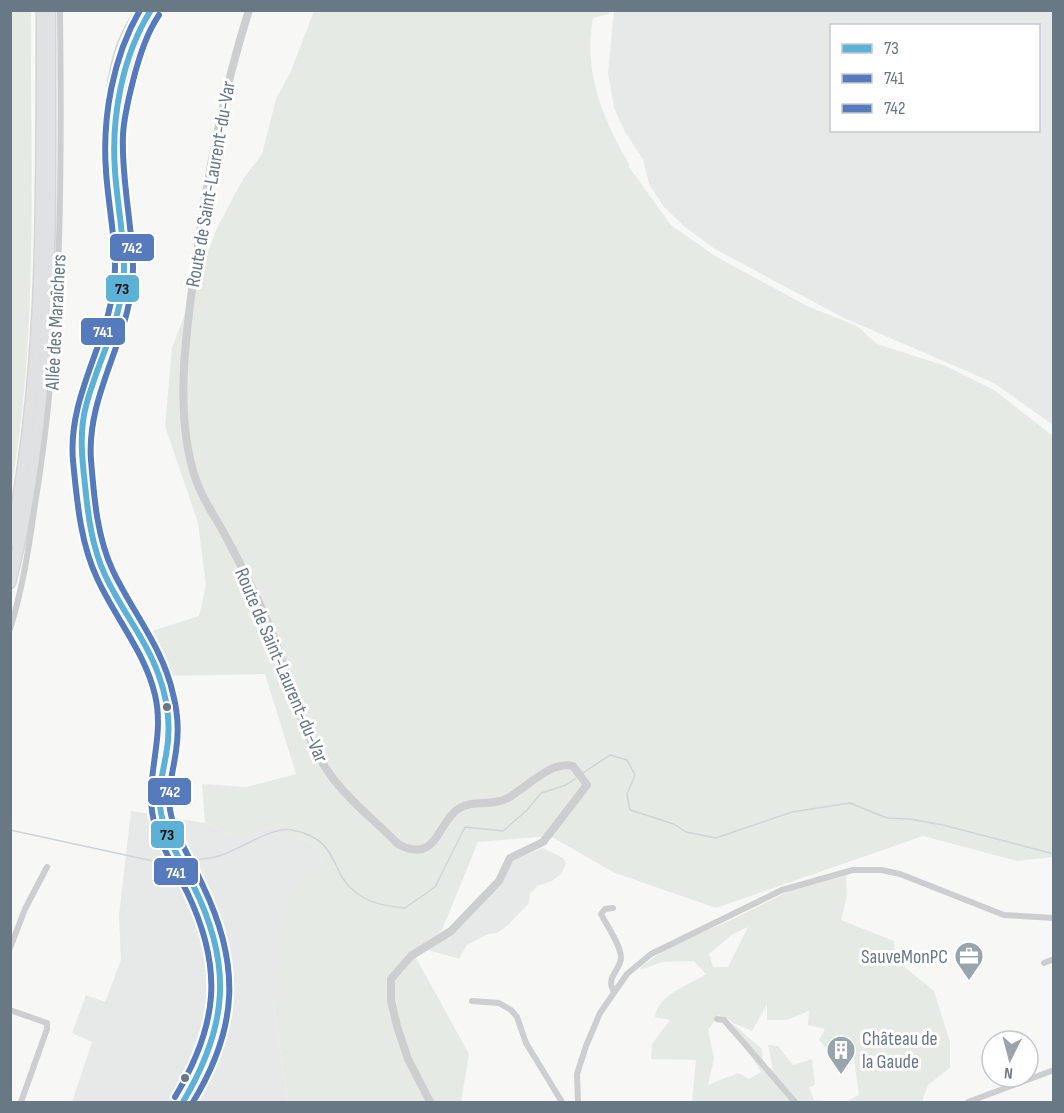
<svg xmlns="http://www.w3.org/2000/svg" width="1064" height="1113" font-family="'Sofia Sans Condensed',sans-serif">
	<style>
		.built { fill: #e7e8e8; fill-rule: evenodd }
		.green { fill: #e6eae4; fill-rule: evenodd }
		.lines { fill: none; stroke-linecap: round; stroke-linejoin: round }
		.stream { stroke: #ced5d8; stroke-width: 1.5 }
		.secondary-casing { stroke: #d3d4d4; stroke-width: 10 }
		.trunk-casing { stroke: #d4d5d5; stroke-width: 13 }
		.minor { stroke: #cccecf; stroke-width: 6 }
		.tertiary { stroke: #cccecf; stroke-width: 8 }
		.secondary { stroke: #e0e1e2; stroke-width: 8 }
		.trunk { stroke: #e0e1e2; stroke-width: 10 }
		.bus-1-casing { stroke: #fff; stroke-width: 10 }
		.bus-2-casing { stroke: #fff; stroke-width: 10 }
		.bus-3-casing { stroke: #fff; stroke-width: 10 }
		.bus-1 { stroke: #5eb1d6; stroke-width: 6 }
		.bus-2 { stroke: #567bbd; stroke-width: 6 }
		.bus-3 { stroke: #567bbd; stroke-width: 6 }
		.bus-dot { fill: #687885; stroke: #fff; stroke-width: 2 }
		.labels { text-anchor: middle; stroke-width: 6; stroke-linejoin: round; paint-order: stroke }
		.street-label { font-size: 20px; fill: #687885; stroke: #fff }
		.poi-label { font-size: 20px; fill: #687885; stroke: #fff; text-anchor: end }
		.line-badge { stroke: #fff; stroke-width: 2 }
		.badge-label { font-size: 16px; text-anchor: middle; font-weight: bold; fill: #fff }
		.pale-badge-label { font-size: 16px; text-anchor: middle; font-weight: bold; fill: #111 }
	</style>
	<rect width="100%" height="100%" fill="#f7f7f6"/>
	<g class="built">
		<path d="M614 11H1053V425L994 383 844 318 715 249 685 227 664 207 649 184 643 159 625 132 614 108 608 73ZM832 26H1038V130H832Z"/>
		<path d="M131 811 205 823 244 840 277 823 315 846 323 864 273 1003 288 1102H72L92 1042 72 1033 86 995 105 1002 121 960 119 916Z"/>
		<path d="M543 848 563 858 566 864 561 874 552 881 537 886 530 894 529 903 507 926 497 933 488 934 467 945 459 959 428 950 514 860Z"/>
	</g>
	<g class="green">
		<path d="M31 11C30 171 39 331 11 490L10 11Z"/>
		<path d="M314 11H609V14L593 18C583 72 603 119 629 164V167L671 225 715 256 807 306 857 326 877 344 946 366 994 390 1053 436V857L1017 861 923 836 716 908 615 873 550 836 478 842 442 930 415 956 469 1054 461 1102H288L273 1003 290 890 323 864 315 846 277 823 244 840 205 823 202 784 246 787 296 774 265 674 163 676 146 633 199 616 206 585 198 523 165 426 172 348 217 228 243 179 262 154 276 99 291 71Z"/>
		<path d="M846 876 847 897 841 920 894 941 895 959 934 991 950 1042V1068L928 1085 922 1102H845L859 1095 853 1052 830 1053 819 1040 825 1029 808 1025 809 1011 787 1020H767V1004L752 1031 731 1022 762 1049 763 1063 773 1070 768 1045 778 1046 793 1065 812 1059 815 1085 809 1087 814 1100 839 1102H692L696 1060 651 1059 652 1044 670 1020 655 1017C658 994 688 986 706 974L694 961 662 962 640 970 642 966 667 948 733 919 795 888ZM748 927 728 967H713L709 954 733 934ZM719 1015 730 1020 761 1072 749 1079 738 1073 708 1085 714 1058 708 1030Z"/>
	</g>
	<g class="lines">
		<g class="stream">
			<path d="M116 263C109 188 86 73 136 10"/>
			<path d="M583 773 610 755 627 760 635 775 627 794 630 810 674 824 686 832 716 838 792 812 850 803 887 818 910 819 943 825 1054 854"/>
			<path d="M10 830 153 861 175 860"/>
			<path d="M183 860C195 860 207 859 219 856 239 850 272 826 292 830 340 839 329 871 354 891 370 904 386 906 405 908L435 887 465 827 503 831 527 810 541 793 566 785 576 778"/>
		</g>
		<g class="secondary-casing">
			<g id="secondary">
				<path d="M151 10C139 28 132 48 127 69 121 91 115 114 114 137 113 181 123 224 124 269 125 338 74 387 82 457 86 495 89 541 105 575 125 616 154 648 164 693 169 714 170 735 166 756 163 774 156 795 161 813 167 840 184 866 196 891 234 968 230 1031 183 1102"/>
				<path d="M197 1071 215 1024"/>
			</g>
		</g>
		<g class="trunk-casing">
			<g id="trunk">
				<path d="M10 542C46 365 41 190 42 10"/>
				<path d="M10 583C58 395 49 202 50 10"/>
			</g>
		</g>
		<g class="minor">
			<path d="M10 629C23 588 29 546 35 504 62 341 62 176 60 10"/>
			<path d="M613 908 605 909 601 914C607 926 621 945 621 958 620 970 606 978 613 990"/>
			<path d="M10 948 25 909 47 867"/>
			<path d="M1044 963 1054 959"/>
			<path d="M472 1001 499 1003 511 1010 517 1017 526 1043 562 1102"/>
			<path d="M10 1010 47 1023V1029L21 1102"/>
			<path d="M717 1019 724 1020 795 1102"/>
			<path d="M578 1102 577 1074 586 1046 600 1013 627 974 651 954 782 890 853 870H881L900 874 1004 915 1054 918"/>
			<path d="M968 1102 1054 1070"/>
		</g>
		<path class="tertiary" d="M249 10C222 95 207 179 195 267 186 333 174 412 195 477 202 500 216 517 226 537 241 565 256 594 268 623 290 674 298 731 332 777 350 802 377 822 398 844 437 865 437 823 458 809 473 799 492 807 508 798 526 788 551 760 573 766L587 785 543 842 510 858 499 881 451 931 411 956 391 979V1001L397 1026 408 1059 430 1102"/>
		<use href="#secondary" class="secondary"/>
		<use href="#trunk" class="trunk"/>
		<g class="bus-1-casing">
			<path id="bus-1" d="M151 10C122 56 111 118 115 171 117 203 124 235 124 268 124 317 98 359 86 406 79 432 82 459 85 485 88 516 92 547 105 575 121 610 146 639 159 676 168 701 171 729 166 755 163 772 158 789 160 806 163 835 181 860 193 885 233 965 228 1026 183 1102"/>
		</g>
		<g class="bus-2-casing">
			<path id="bus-2" d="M140 10C113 57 102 117 106 171 108 203 115 235 115 267 115 335 67 391 73 461 77 500 80 542 97 578 115 618 145 652 155 695 166 741 142 782 155 825 162 849 176 870 187 892 224 969 218 1025 175 1097"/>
		</g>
		<g class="bus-3-casing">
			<path id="bus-3" d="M159 15C147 33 141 52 135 73 130 93 124 114 123 135 121 178 132 222 133 266 134 334 86 391 91 460 94 497 97 537 113 571 133 613 163 648 173 694 178 713 179 732 176 751 173 774 165 795 172 819 179 842 193 863 203 886 241 965 238 1028 193 1102"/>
		</g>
		<use href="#bus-1" class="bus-1"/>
		<use href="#bus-2" class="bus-2"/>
		<use href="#bus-3" class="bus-3"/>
	</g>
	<defs>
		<g id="office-pin" transform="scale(1.5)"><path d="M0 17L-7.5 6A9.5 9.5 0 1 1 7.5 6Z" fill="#9aa4ad" stroke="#fff"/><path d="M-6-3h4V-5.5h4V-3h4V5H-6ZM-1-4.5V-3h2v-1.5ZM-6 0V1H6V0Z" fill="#fff"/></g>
		<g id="building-pin" transform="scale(1.5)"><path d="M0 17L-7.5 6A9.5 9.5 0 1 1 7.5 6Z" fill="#9aa4ad" stroke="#fff"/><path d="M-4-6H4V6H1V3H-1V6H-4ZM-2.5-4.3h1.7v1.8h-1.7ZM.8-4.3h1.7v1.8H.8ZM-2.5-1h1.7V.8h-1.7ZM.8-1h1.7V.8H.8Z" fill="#fff"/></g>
	</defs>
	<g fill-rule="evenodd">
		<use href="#office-pin" x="969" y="956"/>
		<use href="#building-pin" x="841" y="1050"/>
	</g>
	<g class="bus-dot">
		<circle cx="167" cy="707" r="5"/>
		<circle cx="185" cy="1078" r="5"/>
	</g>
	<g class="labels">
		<g class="street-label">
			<text transform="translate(210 184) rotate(-80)" y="7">Route de Saint-Laurent-du-Var</text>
			<text transform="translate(55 322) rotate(-87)" y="7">Allée des Maraîchers</text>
			<text transform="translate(282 665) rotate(67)" y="7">Route de Saint-Laurent-du-Var</text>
		</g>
		<g class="poi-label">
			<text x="948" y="963">SauveMonPC</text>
			<text x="862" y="1045" text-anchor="start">Château de<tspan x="862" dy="23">la Gaude</tspan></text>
		</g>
	</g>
	<g class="line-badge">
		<rect x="109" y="233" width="46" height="29" rx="6" fill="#567bbd"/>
		<rect x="105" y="274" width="35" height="29" rx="6" fill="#5eb1d6"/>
		<rect x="80" y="317" width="46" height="29" rx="6" fill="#567bbd"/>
		<rect x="147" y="777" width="45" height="29" rx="6" fill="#567bbd"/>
		<rect x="150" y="820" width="35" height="29" rx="6" fill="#5eb1d6"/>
		<rect x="153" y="857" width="46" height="29" rx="6" fill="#567bbd"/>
	</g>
	<g class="badge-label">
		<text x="132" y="253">742</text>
		<text x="103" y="337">741</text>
		<text x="170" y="797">742</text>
		<text x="176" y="878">741</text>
	</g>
	<g class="pale-badge-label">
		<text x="122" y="294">73</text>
		<text x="167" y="840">73</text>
	</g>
	<rect width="1064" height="1113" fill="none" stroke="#687885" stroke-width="24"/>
	<rect x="830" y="24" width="210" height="108" fill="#ffffff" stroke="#c3c9ce" stroke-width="1.5"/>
	<rect x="842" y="44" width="30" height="9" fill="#5eb1d6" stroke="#c3c9ce" stroke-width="1.5"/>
	<text x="884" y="54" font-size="18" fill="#687885">73</text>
	<rect x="842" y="74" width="30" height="9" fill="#567bbd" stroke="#c3c9ce" stroke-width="1.5"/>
	<text x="884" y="84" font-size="18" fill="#687885">741</text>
	<rect x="842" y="104" width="30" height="9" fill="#567bbd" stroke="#c3c9ce" stroke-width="1.5"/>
	<text x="884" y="114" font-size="18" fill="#687885">742</text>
	<g transform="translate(1010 1059) rotate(186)"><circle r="28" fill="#ffffff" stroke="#c3c9ce" stroke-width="1.5"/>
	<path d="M0-4.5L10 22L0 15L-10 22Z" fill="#9aa4ad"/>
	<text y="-9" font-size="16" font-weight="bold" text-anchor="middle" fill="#687885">N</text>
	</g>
</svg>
